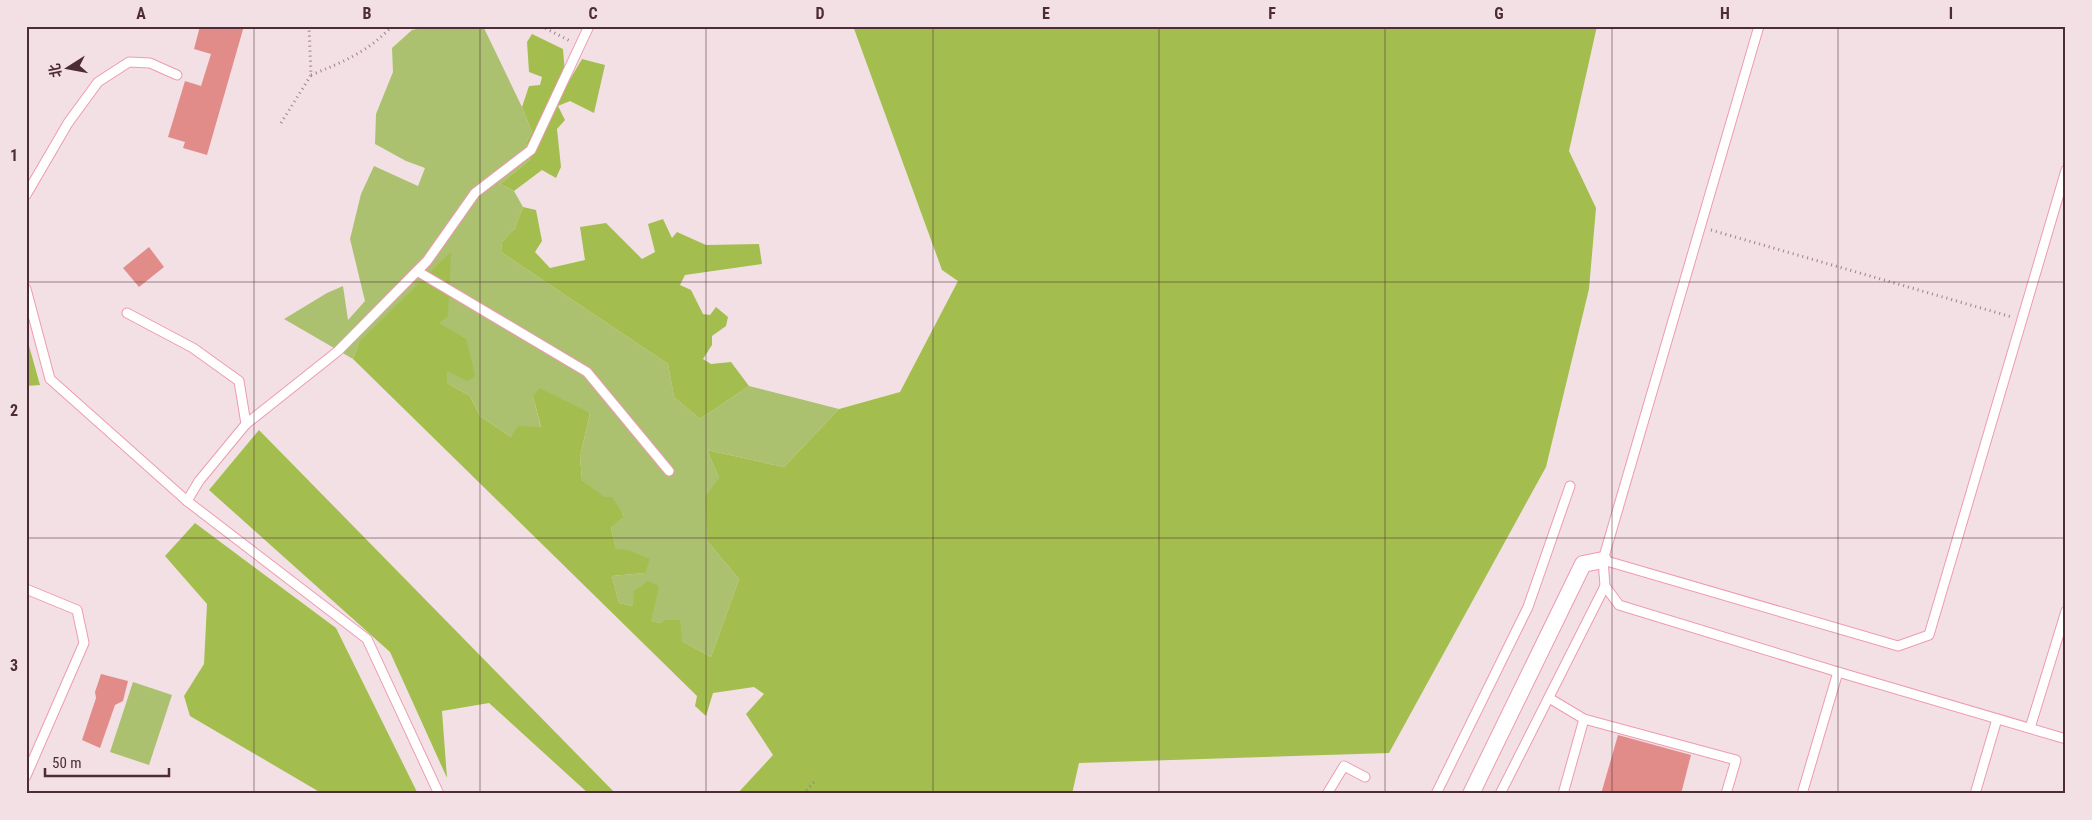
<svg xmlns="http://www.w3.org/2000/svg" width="2092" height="820" font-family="'Roboto Condensed','Noto Sans SC',sans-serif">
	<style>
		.green { fill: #abc16f }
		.forest { fill: #a3be4e }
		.building { fill: #e28c8a }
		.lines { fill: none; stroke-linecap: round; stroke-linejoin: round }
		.service-casing { stroke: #ef9ab2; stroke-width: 11 }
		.minor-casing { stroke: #ef9ab2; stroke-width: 18 }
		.path { stroke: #9c8189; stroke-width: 3; stroke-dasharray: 1 4; stroke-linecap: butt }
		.service { stroke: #fff; stroke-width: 9 }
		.minor { stroke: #fff; stroke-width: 16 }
		.grid { fill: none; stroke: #4e2c36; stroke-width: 1; stroke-opacity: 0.55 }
		.neatline { fill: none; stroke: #4e2c36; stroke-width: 2 }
		.grid-label { font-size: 16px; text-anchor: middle; font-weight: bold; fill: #4e2c36 }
	</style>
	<rect width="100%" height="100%" fill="#f3e0e5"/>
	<g class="green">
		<path d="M431 26H483L522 107 532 132 526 143 530 160 500 184 514 191 523 207 515 228 502 242 501 252 668 364 674 397 700 419 749 386 839 409 784 467 707 450 719 478 708 542 739 579 711 657 682 641 661 623 650 621 633 606 619 603 612 576 645 573 628 550H616L611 528 624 515 582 480 580 457 590 413 533 397 541 428 511 437 480 416 470 396 447 383V371L466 338 438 323 359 342 353 359 284 319 327 293 343 286 348 320 365 301 350 239 361 194 374 166 418 186 425 168 406 161 375 144 376 114 393 72 392 48 412 30Z"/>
		<path d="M133 682 172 695 149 765 110 752Z"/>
	</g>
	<g class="forest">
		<path d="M853 26H1597L1569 151 1596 208 1589 289 1546 467 1389 753 1079 763 1072 794H737L773 755 746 714 764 694 754 687 713 693 706 716 695 706 697 696 353 359 359 342 451 252 448 316 439 323 466 338 475 376 467 381 447 371V383L470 396 480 416 511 437 518 426 541 427 533 397 539 388 590 413 580 457 582 480 604 497H612L624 516 611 528 616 549 628 550 650 559 645 573 612 576 619 603 633 606 634 591 648 581 659 586 651 621 661 623 666 620H680L682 641 711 657 739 579 708 542 705 497 719 478 707 450 784 467 839 409 900 392 958 281 942 270Z"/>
		<path d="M532 34 563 49 566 86 582 59 605 65 594 113 570 101 558 106 565 120 557 129 561 167 556 178 542 170 514 191 500 184 530 160 526 143 532 132 522 107 529 86 540 85 542 77 529 72 527 42Z"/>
		<path d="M523 207 536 210 542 241 535 252 550 268 585 260 580 227 606 223 642 259 655 252 648 224 663 219 672 238 677 232 706 245 759 244 762 264 685 275 680 285 691 290 703 314 710 315 716 307 728 317 726 326 712 336V345L703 359 711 364 731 362 749 386 700 419 674 397 668 364 501 252 502 242 515 228Z"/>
		<path d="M26 335 40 385 26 386Z"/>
		<path d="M259 430 616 794H589L489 703 442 711 447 778 390 652 209 490Z"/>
		<path d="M195 523 336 628 418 794H323L190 716 184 696 204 664 207 604 165 556Z"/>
	</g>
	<g class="building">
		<path d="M200 26H244L207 155 183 148 185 142 168 137 185 81 201 86 211 54 194 49Z"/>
		<path d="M149 247 164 267 139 287 123 268Z"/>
		<path d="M101 674 128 681 123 701 115 705 100 748 82 740 96 698 95 692Z"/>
		<path d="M1618 735 1691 755 1681 794H1601Z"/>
	</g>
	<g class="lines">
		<g class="service-casing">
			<g id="service">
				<path d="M1759 26 1603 560 1605 586 1619 605 1838 672 2066 739"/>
				<path d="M26 195 68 123 98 82 129 62 150 63 177 75"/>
				<path d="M417 271 587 372 669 471"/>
				<path d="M26 289 50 379 187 501 367 639 439 794"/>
				<path d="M127 313 193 348 239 381 246 424"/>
				<path d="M187 501 199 481 246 424 338 351 427 261 475 193 531 150 589 26"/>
				<path d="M1603 560 1898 646 1929 635 2066 170"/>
				<path d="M26 589 77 610 84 643 26 776"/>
				<path d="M1549 698 1584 719 1736 760 1726 794"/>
				<path d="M2030 728 2066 611"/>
				<path d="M1327 794 1344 766 1365 777"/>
				<path d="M1436 794 1528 607 1570 486"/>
				<path d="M1500 794 1605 586"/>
				<path d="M1563 794 1584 719"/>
				<path d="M1802 794 1838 672"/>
				<path d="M1975 794 1997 719"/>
			</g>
		</g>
		<g class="minor-casing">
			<path id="minor" d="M1471 794 1583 564 1603 560"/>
		</g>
		<g class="path">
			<path d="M541 26 570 41"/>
			<path d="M311 75C343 62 368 52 392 26"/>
			<path d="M281 123 311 75 309 26"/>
			<path d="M1711 230 2012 317"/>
			<path d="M803 794 816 780"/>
		</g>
		<use href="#service" class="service"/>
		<use href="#minor" class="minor"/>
	</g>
	<path class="grid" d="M254 26V794M480 26V794M706 26V794M933 26V794M1159 26V794M1385 26V794M1612 26V794M1838 26V794M26 282H2066M26 538H2066"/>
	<rect width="2092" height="820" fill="none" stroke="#f3e0e5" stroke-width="55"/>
	<g transform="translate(68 68) rotate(259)" stroke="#f3e0e5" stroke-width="4" paint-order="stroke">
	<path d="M0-4L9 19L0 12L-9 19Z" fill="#4e2c36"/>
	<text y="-8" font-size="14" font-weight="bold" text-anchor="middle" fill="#4e2c36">北</text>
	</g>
	<path d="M45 768v8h124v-8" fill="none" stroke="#4e2c36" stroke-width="2.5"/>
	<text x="52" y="768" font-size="15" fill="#4e2c36" stroke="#f3e0e5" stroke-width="4" paint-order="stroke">50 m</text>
	<rect x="28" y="28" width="2036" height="764" class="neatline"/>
	<g class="grid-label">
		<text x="141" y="19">A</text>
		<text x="367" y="19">B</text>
		<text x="593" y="19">C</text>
		<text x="820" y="19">D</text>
		<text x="1046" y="19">E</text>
		<text x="1272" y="19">F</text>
		<text x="1499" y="19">G</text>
		<text x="1725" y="19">H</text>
		<text x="1951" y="19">I</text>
		<text x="14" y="161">1</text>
		<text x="14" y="416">2</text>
		<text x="14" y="671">3</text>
	</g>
</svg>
